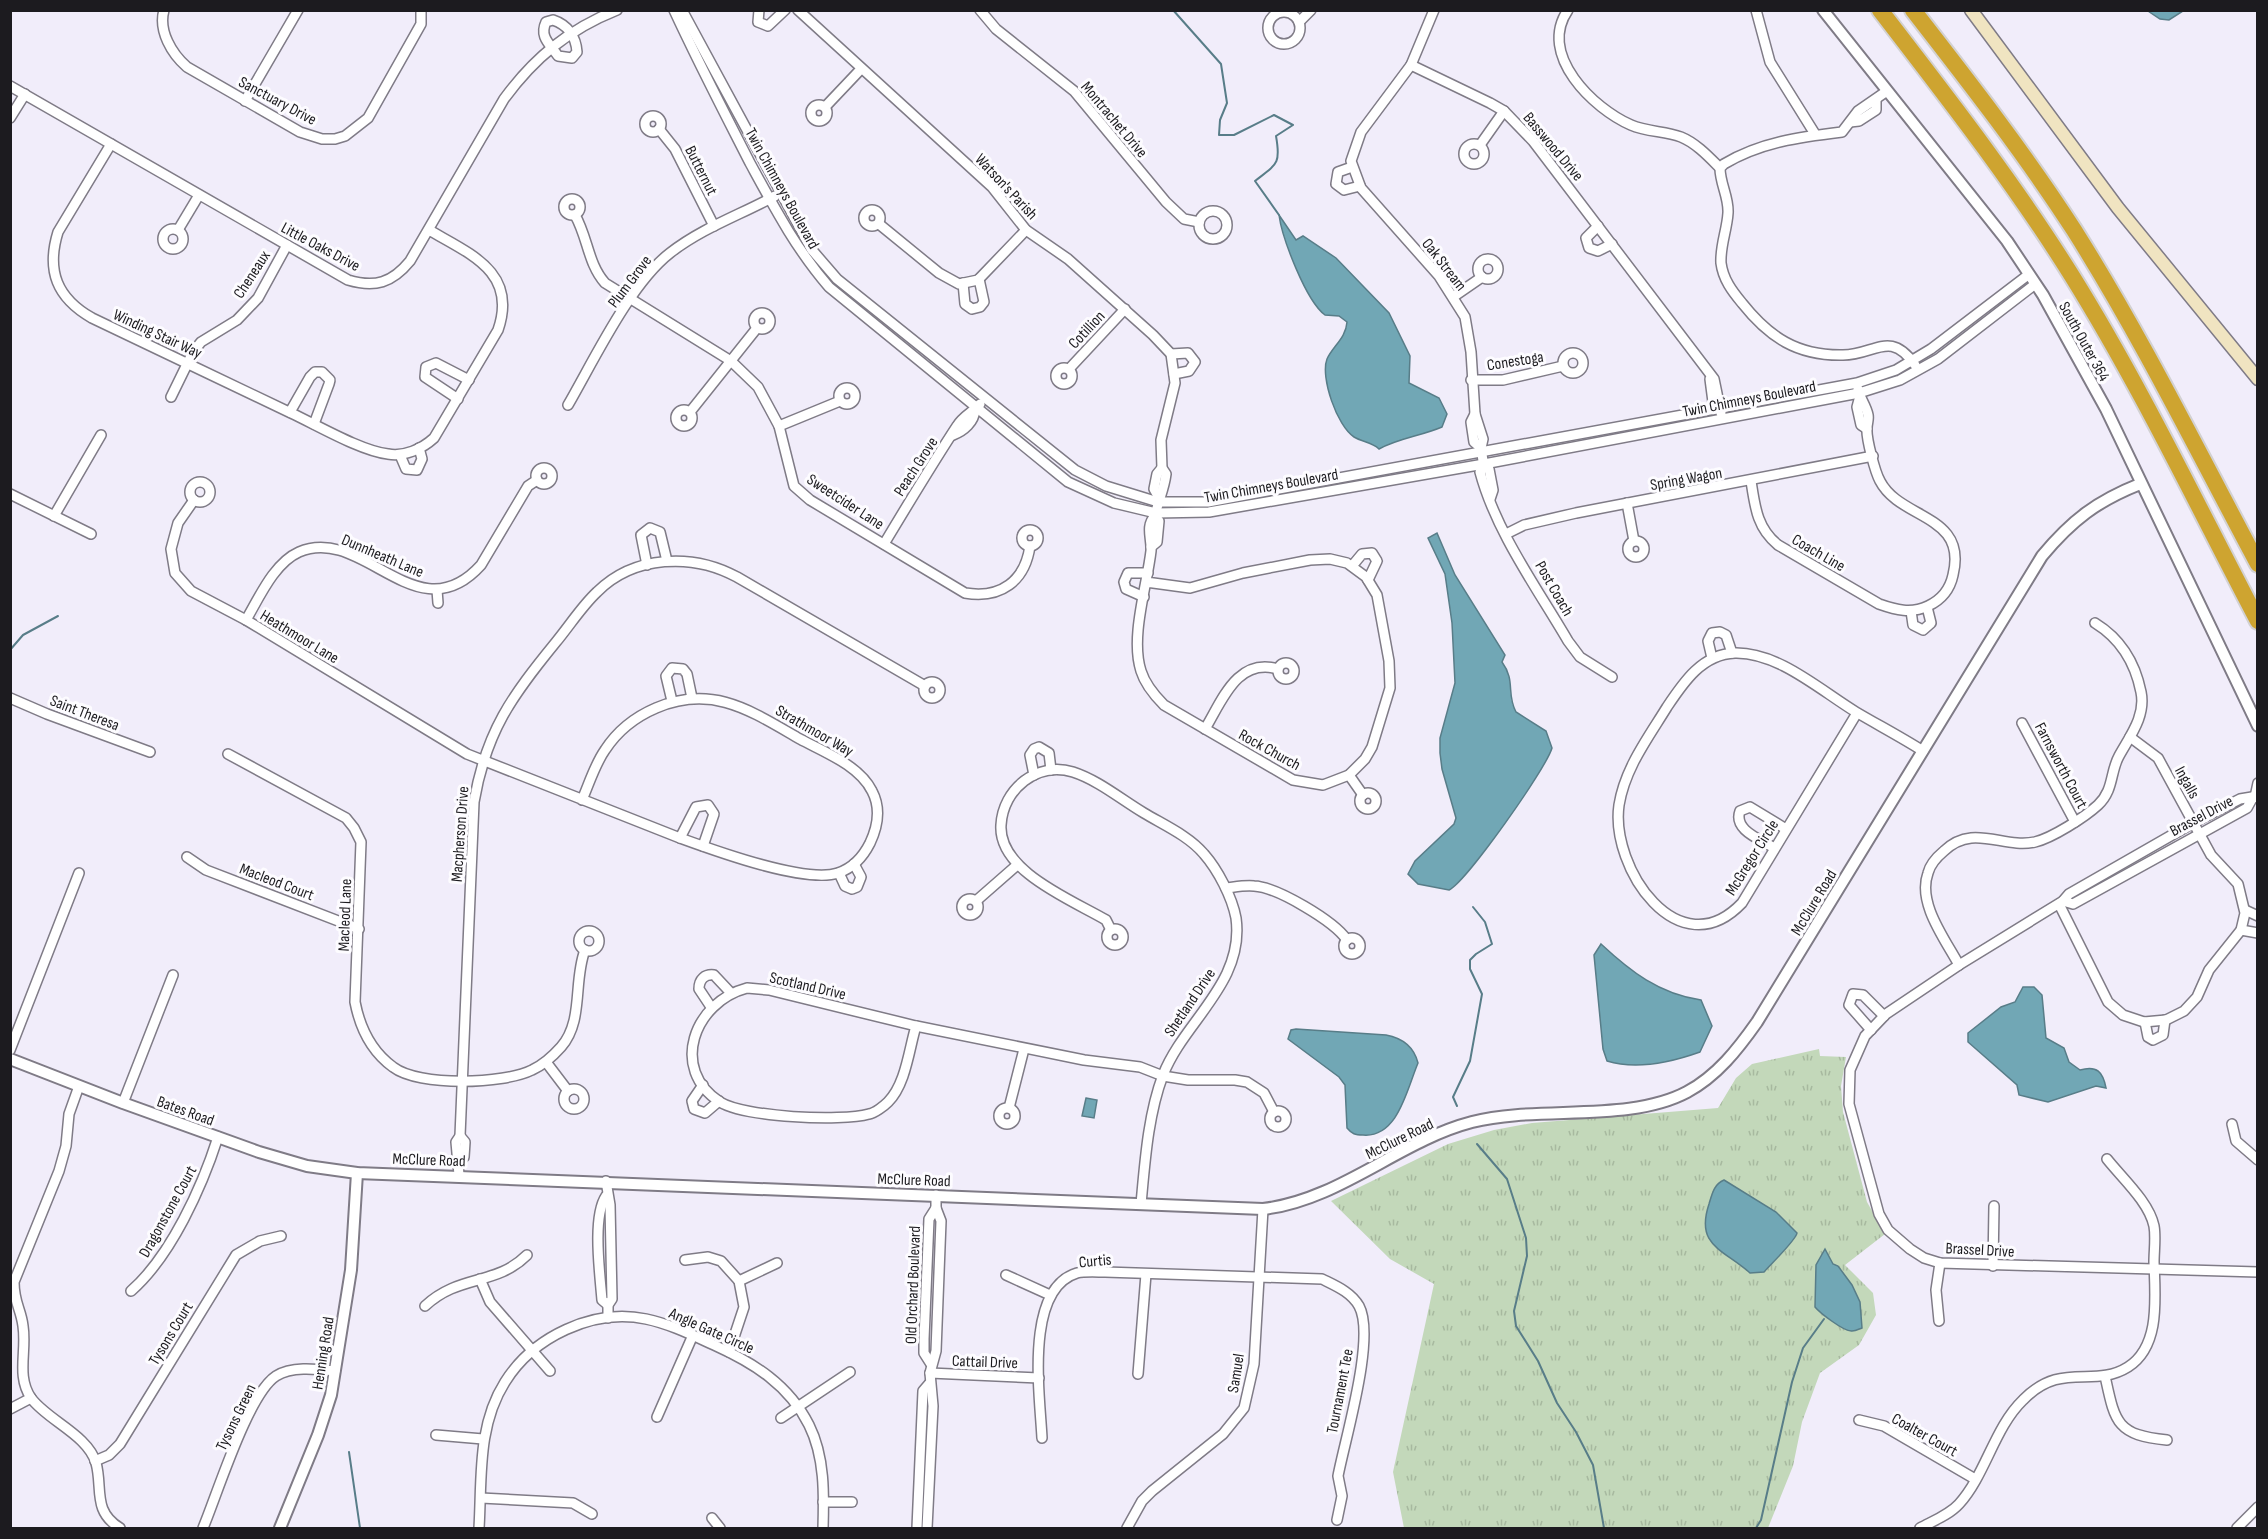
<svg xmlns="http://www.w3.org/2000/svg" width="2268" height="1539" font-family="'Sofia Sans Condensed',sans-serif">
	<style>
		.grass { fill: url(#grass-tufts) }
		.water { fill: #71a7b5; stroke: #587d88; stroke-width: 1.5 }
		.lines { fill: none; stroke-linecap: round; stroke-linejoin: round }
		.stream { stroke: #587d88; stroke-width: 2 }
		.minor-casing { stroke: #7f7b86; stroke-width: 12 }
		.tertiary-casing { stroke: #7f7b86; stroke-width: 14 }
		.secondary-casing { stroke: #7f7b86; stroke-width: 15 }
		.motorway-casing { stroke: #d2d1d2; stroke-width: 20 }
		.minor { stroke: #fff; stroke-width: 9 }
		.tertiary { stroke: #fff; stroke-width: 10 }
		.secondary { stroke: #f0e4c1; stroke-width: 12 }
		.motorway { stroke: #cea430; stroke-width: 16 }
		.labels { text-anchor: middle; stroke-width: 6; stroke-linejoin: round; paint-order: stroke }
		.street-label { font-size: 16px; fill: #1c1b1f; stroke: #fdfcff }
	</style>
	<defs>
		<pattern id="grass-tufts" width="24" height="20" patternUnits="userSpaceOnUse" patternTransform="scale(1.5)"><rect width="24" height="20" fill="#c3d8ba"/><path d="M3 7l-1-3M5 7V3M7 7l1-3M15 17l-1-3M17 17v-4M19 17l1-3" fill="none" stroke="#a7b99f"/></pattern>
	</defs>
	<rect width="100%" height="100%" fill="#f1edfa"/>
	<path class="grass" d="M1819 1049 1820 1056 1846 1057 1841 1086 1843 1112 1867 1202 1885 1234 1845 1265 1873 1293 1876 1315 1859 1345 1820 1373 1802 1422 1793 1466 1768 1528H1404L1393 1472 1434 1284 1390 1259 1331 1201 1448 1144 1494 1130 1532 1123 1718 1108 1736 1078 1752 1064Z"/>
	<g class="water">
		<path d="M2148 11H2183L2169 20 2160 19Z"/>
		<path d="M1279 215 1296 240 1303 236 1336 258 1389 313 1410 356 1409 383 1439 398 1447 414 1442 427C1421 436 1399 438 1379 449 1372 442 1362 442 1354 437 1337 426 1320 377 1327 359 1333 346 1346 338 1347 322L1339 316 1325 315C1306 301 1282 238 1279 215Z"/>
		<path d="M1437 533 1455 575 1505 655 1502 662C1516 681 1506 694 1516 712L1546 731 1552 748C1546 769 1466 882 1449 890L1418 884 1408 874 1415 861 1454 824 1456 818 1442 769 1440 753V738L1455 683 1452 623 1445 574 1428 538Z"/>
		<path d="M1601 944C1630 971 1659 994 1701 1000L1712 1026 1700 1052C1672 1062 1636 1070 1607 1061L1603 1049 1594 955Z"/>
		<path d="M2023 987H2034L2042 995 2046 1038 2064 1048 2069 1062 2080 1070C2097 1065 2103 1072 2106 1088L2096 1086 2048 1102 2019 1095 2017 1085 1968 1042V1033L2001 1007 2015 1002Z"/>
		<path d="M1296 1029 1386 1035C1402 1038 1414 1047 1418 1063 1407 1089 1398 1138 1363 1135 1355 1135 1352 1134 1347 1128L1345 1085 1339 1077 1288 1039 1291 1030Z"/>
		<path d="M1086 1098 1097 1100 1094 1118 1082 1116Z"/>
		<path d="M1724 1180 1776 1212 1797 1233C1796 1240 1771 1264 1764 1272L1750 1273C1723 1249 1695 1246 1709 1204 1712 1194 1714 1184 1724 1180Z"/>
		<path d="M1825 1249 1833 1264 1838 1266 1852 1285 1860 1302 1862 1328C1859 1329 1856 1331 1852 1331 1844 1332 1819 1312 1815 1307L1816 1265Z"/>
	</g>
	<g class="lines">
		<g class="stream">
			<path d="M1173 10 1221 64 1227 103 1220 120 1219 135H1234L1274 115 1293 125 1276 136C1281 164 1277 164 1255 181L1279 215"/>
			<path d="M10 650 23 635 58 616"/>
			<path d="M1457 1106 1453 1097 1470 1061 1482 994 1470 969V960L1476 954 1492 944 1485 922 1473 907"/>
			<path d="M1477 1144 1507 1179 1526 1238 1527 1256 1514 1311 1516 1326 1538 1361 1557 1403 1576 1432 1593 1465 1604 1528"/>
			<path d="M349 1452 360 1528"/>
			<path d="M1756 1528 1761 1520 1792 1382 1803 1348 1824 1319"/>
		</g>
		<g class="minor-casing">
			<g id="minor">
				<path d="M164 10C158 31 172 54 187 67L300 132 322 139H335L345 136 368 118 421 24V10"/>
				<path d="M674 10C698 62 724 112 750 163 774 207 796 249 829 287L1068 482 1114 503 1156 513 1209 512 1484 464 1859 393 1900 380 1938 359 2034 285"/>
				<path d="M682 10 812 250 837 279 1075 470 1106 486 1158 502H1208L1857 383 1896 370 1931 349 2028 275"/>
				<path d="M759 10 758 22 768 26 785 10"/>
				<path d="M798 10 992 187 1026 230 1068 259 1153 335 1171 354 1175 383 1161 440 1162 468 1166 474C1164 490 1158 501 1155 516 1145 526 1152 539 1151 551 1147 586 1130 637 1141 671 1145 684 1154 695 1164 705L1293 780 1323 785 1349 775 1365 759 1372 747 1390 688 1389 661 1377 595 1366 577 1347 563 1330 559 1310 560 1243 573 1190 588 1146 582"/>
				<path d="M980 10 996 29 1074 91 1166 202 1184 219 1199 222"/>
				<path d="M1434 10 1411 65 1361 132 1351 161 1361 188 1439 276 1465 317 1471 352 1475 414 1483 439 1481 448 1484 467 1489 469 1493 490 1490 499"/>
				<path d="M1568 10C1537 55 1594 109 1631 125 1647 132 1665 131 1681 137 1696 143 1709 157 1720 168"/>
				<path d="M1756 10 1770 62 1815 134"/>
				<circle cx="1284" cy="28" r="16"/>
				<path d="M553 20C568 25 576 37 577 52L572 58 558 56C550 44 539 37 546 22Z"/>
				<path d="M1299 22 1311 10"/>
				<path d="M1411 65 1490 103 1504 111 1533 141 1714 379 1721 413"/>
				<path d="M10 86 348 280C375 288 392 283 410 261L504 99C534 58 569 29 617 10"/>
				<path d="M1887 91 1858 111 1842 132C1800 137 1761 142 1724 164L1720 168C1720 184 1729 197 1728 213 1727 230 1720 246 1721 263 1723 279 1732 291 1742 303 1769 337 1797 356 1843 355 1875 355 1890 329 1915 365"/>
				<path d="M245 101 298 10"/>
				<circle cx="819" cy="113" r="8"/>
				<path d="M825 107 861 69"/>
				<circle cx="653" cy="124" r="8"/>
				<path d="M10 118 25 94"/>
				<path d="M1850 122 1859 121 1876 110V100"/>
				<path d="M659 129 675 149 714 226"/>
				<circle cx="1474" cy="154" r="10"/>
				<path d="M111 144 58 232C46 271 57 298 92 318 158 350 225 381 291 413 317 425 361 451 388 454 404 457 422 449 434 438L498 330C518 272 470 254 429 230"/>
				<path d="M1480 145 1504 111"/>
				<path d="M1352 167 1338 172 1336 184 1344 190 1360 186"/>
				<circle cx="572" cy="207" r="8"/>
				<circle cx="872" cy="218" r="8"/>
				<circle cx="1213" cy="225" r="14"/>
				<path d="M575 215C588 238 588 264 605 283L731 361 758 387 779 426 794 486 810 500 965 593C1001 599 1025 581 1030 546"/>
				<path d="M879 224 939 273 959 284 978 280 1026 230"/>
				<path d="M1598 226 1586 238 1589 248 1598 251 1612 244"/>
				<circle cx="173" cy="239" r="10"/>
				<path d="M178 230 199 195"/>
				<circle cx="1488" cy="269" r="10"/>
				<path d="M963 283 965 304 972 309 980 307 984 302 979 279"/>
				<path d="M1453 297 1482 277"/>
				<circle cx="762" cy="321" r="8"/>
				<circle cx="1573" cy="363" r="10"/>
				<path d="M1171 354 1188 353 1195 362 1189 371 1174 374"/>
				<circle cx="1064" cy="376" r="8"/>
				<path d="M1069 369 1125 309"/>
				<path d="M1710 379 1713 402 1719 405"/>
				<path d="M1471 380H1503L1563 366"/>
				<circle cx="847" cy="396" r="8"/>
				<path d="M1860 396 1857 407 1861 425 1867 429"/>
				<path d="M171 397 193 352 201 342 237 320 258 298 287 245"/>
				<path d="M458 399 425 377 426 367 436 363 469 380"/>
				<path d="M568 405C594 360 630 284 670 253 702 228 740 215 775 196"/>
				<circle cx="684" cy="418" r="8"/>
				<path d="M290 412 310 377 315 372H322L330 380 329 384 314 424"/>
				<path d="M690 412 757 328"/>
				<path d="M1475 414 1471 422 1474 442 1481 448"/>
				<path d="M779 426 840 401"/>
				<path d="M953 435C964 431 974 422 975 410"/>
				<path d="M400 455 406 469 417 470 422 459 419 448"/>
				<path d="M1484 467 1480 472C1496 532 1537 588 1568 641L1580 657 1612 677"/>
				<circle cx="544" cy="476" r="8"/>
				<path d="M1751 481C1755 507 1757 528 1778 545L1879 604C1896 610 1911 614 1928 606 1941 600 1950 589 1953 575 1968 514 1900 520 1880 481 1875 472 1866 438 1867 428 1867 423 1869 420 1868 415 1866 405 1860 399 1858 389"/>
				<circle cx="200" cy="492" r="10"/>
				<path d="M10 494 91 534"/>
				<path d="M1158 496 1154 489 1157 474 1162 468"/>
				<path d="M194 500 178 523 171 549 175 573 191 591 246 620 467 754 680 838C713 850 805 884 838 873 853 868 863 857 870 843 878 826 881 808 872 791 859 765 824 752 800 739 751 711 713 684 656 708 635 717 618 730 605 750 595 764 589 784 582 800"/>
				<path d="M1627 503 1634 541"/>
				<path d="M54 516 101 435"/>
				<circle cx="1030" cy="538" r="8"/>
				<path d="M1506 534 1524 525 1576 513 1873 456"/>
				<circle cx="1636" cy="549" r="8"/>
				<path d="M884 544C908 504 932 464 957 426 963 416 973 412 980 404"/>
				<path d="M1151 547 1157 542 1159 521 1155 516"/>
				<path d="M647 565 641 535 650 528 660 532 667 561"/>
				<path d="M1352 566 1362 554 1372 553 1377 561 1368 580"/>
				<path d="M437 590 438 603"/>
				<path d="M1144 597 1126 589 1124 582 1128 573H1148"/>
				<path d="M1911 611 1913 625 1923 630 1931 623 1927 607"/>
				<path d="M246 620C259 598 274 563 299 552 363 524 417 636 481 565L528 486 537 480"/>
				<path d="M1712 658 1708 641 1712 633 1720 632 1726 635 1732 653"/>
				<circle cx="1286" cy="671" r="8"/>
				<circle cx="932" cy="690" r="8"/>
				<path d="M10 698 47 714 150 752"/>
				<path d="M672 701 666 676 672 668 683 669 687 674 692 698"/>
				<path d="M1857 713 1742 903C1679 969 1610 868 1619 805 1625 768 1648 738 1667 707 1683 683 1702 654 1735 653 1778 652 1820 690 1856 712 1878 725 1901 737 1923 751"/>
				<path d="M2022 723 2075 822"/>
				<path d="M1205 729C1222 701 1237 657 1278 669"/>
				<path d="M228 754 346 818 354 828 361 842 355 1002C360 1028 371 1051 393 1067 419 1087 504 1084 532 1070 543 1065 553 1056 561 1047 584 1021 573 981 585 950"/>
				<path d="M1034 775 1030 755 1034 749 1039 747 1049 753 1051 770"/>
				<path d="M1349 775 1363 795"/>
				<path d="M2258 783 2255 797 2258 798"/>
				<circle cx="1368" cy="801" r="8"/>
				<path d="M2258 796 2240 799 2193 823 2069 894 2063 901 1959 965 1886 1014 1865 1036 1850 1070 1849 1104 1879 1214 1888 1230 1910 1249 1924 1258 1940 1263 2258 1272"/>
				<path d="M680 838 696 807 708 805 714 814 703 846"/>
				<path d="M1774 848C1760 839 1733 830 1740 811L1750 807 1786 829"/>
				<path d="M187 857 206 870 359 929"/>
				<path d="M839 873 845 886 852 889 857 887 861 877 854 864"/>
				<path d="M1226 888C1235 887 1245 885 1254 886 1277 887 1334 921 1347 940"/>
				<circle cx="970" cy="907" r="8"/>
				<path d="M976 901 1016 866"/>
				<path d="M2063 901 2073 904 2247 808 2253 797"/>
				<path d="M2059 904 2108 1002 2123 1015 2144 1022 2166 1020 2184 1011 2197 997 2209 970 2241 930 2245 913 2238 884 2211 855 2158 758 2130 737"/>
				<path d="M2245 910 2258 916"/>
				<circle cx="1115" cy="937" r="8"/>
				<path d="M1111 930 1106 920C1072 900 998 871 1001 825 1003 789 1037 761 1073 772 1098 780 1122 800 1144 813 1164 825 1189 836 1204 854 1218 870 1232 897 1236 918 1245 983 1184 1021 1163 1075 1148 1115 1145 1161 1141 1204"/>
				<path d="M2241 930 2258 933"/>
				<circle cx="589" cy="941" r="10"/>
				<circle cx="1352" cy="946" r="8"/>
				<path d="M1959 965C1945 939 1917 903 1928 873 1930 865 1938 856 1944 851 1973 823 2003 849 2035 842 2052 838 2085 817 2098 805 2114 790 2110 772 2119 756 2130 736 2146 716 2141 692 2135 662 2121 639 2095 623"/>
				<path d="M747 988 769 990 916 1026C909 1049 906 1084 888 1102 884 1106 875 1113 869 1114 841 1122 744 1117 720 1102 669 1069 694 1002 747 988Z"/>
				<path d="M711 1007 699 989C699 979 705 974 714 975L730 992"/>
				<path d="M2145 1022 2148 1037 2153 1040 2163 1035 2165 1020"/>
				<path d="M916 1026 1084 1060 1140 1067 1163 1076 1188 1080H1235L1247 1082 1264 1093 1274 1112"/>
				<path d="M1871 1030 1849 1005 1853 994 1863 995 1884 1016"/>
				<path d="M10 1050 79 873"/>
				<path d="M546 1062 568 1091"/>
				<path d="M703 1085 692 1101 694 1109 705 1113 719 1101"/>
				<path d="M79 1086 69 1114 66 1146 59 1171 14 1282C14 1303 21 1309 23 1326 27 1351 16 1376 31 1398 47 1420 88 1435 96 1463 103 1488 92 1511 120 1528"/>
				<circle cx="574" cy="1099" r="10"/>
				<path d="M123 1103 173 975"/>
				<circle cx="1007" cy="1116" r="8"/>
				<path d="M1009 1108 1024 1049"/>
				<circle cx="1278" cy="1119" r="8"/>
				<path d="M2232 1124 2236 1141 2258 1160"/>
				<path d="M459 1162 464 1157 465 1142 460 1136"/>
				<path d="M459 1175 456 1142 460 1136 474 802C486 731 512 696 556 642 570 625 582 606 597 592 634 555 693 553 737 577L925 686"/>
				<path d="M606 1181 610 1205 612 1299 608 1305V1318"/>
				<path d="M606 1196C592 1217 600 1274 602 1300L608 1305"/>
				<path d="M685 1260 708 1257 721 1261 739 1281 744 1307 729 1352"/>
				<path d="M1993 1266 1994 1206"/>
				<path d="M1006 1275 1050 1295"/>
				<path d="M480 1279 490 1302 550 1371"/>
				<path d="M739 1281 777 1263"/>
				<path d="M131 1291C171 1256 202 1187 218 1137"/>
				<path d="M425 1306C459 1274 496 1286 527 1255"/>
				<path d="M1939 1321 1936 1290 1940 1263"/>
				<path d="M931 1364 924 1353V1339L929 1219 936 1208"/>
				<path d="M930 1373 1039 1378"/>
				<path d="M1138 1374 1146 1274"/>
				<path d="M2105 1376C2115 1422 2116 1435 2167 1440"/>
				<path d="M10 1409 31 1398"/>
				<path d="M657 1417 693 1335"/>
				<path d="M781 1418 850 1372"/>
				<path d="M1859 1420 1884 1426 1975 1479"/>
				<path d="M436 1435 483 1439"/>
				<path d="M1042 1438C1040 1396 1024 1289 1077 1273 1085 1271 1097 1272 1105 1272L1322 1279C1336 1286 1351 1292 1359 1306 1376 1337 1345 1439 1338 1476L1342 1496 1337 1520"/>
				<path d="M95 1461 109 1455 120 1444 236 1255 260 1241 281 1236"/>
				<path d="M481 1498 573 1503 592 1514"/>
				<path d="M823 1502H852"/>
				<path d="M712 1518 720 1528"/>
				<path d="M203 1528C217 1495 248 1394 276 1376 292 1366 316 1369 335 1371"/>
				<path d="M479 1528C482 1479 477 1426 505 1382 533 1337 593 1308 646 1319 670 1324 692 1335 714 1345 754 1363 789 1385 809 1425 825 1457 824 1495 823 1528"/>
				<path d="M917 1528 923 1391 929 1384"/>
				<path d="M927 1528 933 1406 930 1373 936 1351 941 1221 936 1208V1195"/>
				<path d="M1127 1528 1142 1501 1152 1491 1223 1434 1244 1408 1254 1364 1263 1209"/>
				<path d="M1920 1528C1933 1521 1949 1515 1959 1504 1986 1474 1994 1428 2023 1400 2062 1360 2093 1389 2128 1367 2161 1346 2155 1297 2154 1262 2154 1251 2156 1237 2154 1226 2149 1202 2122 1178 2107 1159"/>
				<path d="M2237 1528 2258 1507"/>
			</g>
		</g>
		<g class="tertiary-casing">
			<g id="tertiary">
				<path d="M1823 10 2007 241 2043 295 2106 409 2258 726"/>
				<path d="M10 1059 123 1103 259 1152 307 1166 357 1173 1263 1209C1340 1200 1399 1141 1472 1122 1538 1105 1629 1123 1687 1092 1717 1076 1738 1049 1757 1022L2042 556C2072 520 2097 501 2140 484"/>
				<path d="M280 1528 318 1435 331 1395 351 1270 357 1173"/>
			</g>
		</g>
		<g class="secondary-casing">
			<path id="secondary" d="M1971 10 2118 208 2258 379"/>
		</g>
		<g class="motorway-casing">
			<g id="motorway">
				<path d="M1880 10C1947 97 2014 183 2072 276 2141 387 2197 505 2258 621"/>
				<path d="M1913 10C1969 82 2025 154 2074 230 2142 338 2198 452 2258 564"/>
			</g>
		</g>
		<use href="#minor" class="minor"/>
		<use href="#tertiary" class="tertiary"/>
		<use href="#secondary" class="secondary"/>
		<use href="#motorway" class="motorway"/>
	</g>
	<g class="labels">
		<g class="street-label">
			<text transform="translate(278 100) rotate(28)" y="6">Sanctuary Drive</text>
			<text transform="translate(1115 119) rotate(50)" y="6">Montrachet Drive</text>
			<text transform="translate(1554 146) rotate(50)" y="6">Basswood Drive</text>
			<text transform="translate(702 170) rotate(63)" y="6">Butternut</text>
			<text transform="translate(1007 186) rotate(47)" y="6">Watson's Parish</text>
			<text transform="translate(783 188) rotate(61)" y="6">Twin Chimneys Boulevard</text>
			<text transform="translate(321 246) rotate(28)" y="6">Little Oaks Drive</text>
			<text transform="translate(1445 264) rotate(52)" y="6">Oak Stream</text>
			<text transform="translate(251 274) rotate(-57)" y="6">Cheneaux</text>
			<text transform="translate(629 281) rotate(-53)" y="6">Plum Grove</text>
			<text transform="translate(1086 329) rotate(-47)" y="6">Cotillion</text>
			<text transform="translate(158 333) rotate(25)" y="6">Winding Stair Way</text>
			<text transform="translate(2085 341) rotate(61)" y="6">South Outer 364</text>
			<text transform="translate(1515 360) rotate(-9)" y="6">Conestoga</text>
			<text transform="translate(1749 398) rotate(-11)" y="6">Twin Chimneys Boulevard</text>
			<text transform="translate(915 466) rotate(-57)" y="6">Peach Grove</text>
			<text transform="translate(1686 478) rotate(-10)" y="6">Spring Wagon</text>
			<text transform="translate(1271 485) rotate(-10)" y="6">Twin Chimneys Boulevard</text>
			<text transform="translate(846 501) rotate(33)" y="6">Sweetcider Lane</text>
			<text transform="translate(1819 552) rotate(30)" y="6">Coach Line</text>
			<text transform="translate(383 555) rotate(23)" y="6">Dunnheath Lane</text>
			<text transform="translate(1555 588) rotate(60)" y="6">Post Coach</text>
			<text transform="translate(300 636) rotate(31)" y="6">Heathmoor Lane</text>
			<text transform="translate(85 712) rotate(21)" y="6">Saint Theresa</text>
			<text transform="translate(815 730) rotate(30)" y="6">Strathmoor Way</text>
			<text transform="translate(1270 749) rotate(29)" y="6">Rock Church</text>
			<text transform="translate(2062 765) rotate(62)" y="6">Farnsworth Court</text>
			<text transform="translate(2188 782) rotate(61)" y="6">Ingalls</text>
			<text transform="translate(2201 815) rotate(-28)" y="6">Brassel Drive</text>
			<text transform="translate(459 834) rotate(-86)" y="6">Macpherson Drive</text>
			<text transform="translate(1751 857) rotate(-58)" y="6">McGregor Circle</text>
			<text transform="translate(277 881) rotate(21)" y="6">Macleod Court</text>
			<text transform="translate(1813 902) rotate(-59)" y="6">McClure Road</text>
			<text transform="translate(344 915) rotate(-88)" y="6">Macleod Lane</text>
			<text transform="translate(808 985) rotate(13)" y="6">Scotland Drive</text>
			<text transform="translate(1189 1002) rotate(-56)" y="6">Shetland Drive</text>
			<text transform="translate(186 1110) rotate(20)" y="6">Bates Road</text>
			<text transform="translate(1399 1138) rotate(-26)" y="6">McClure Road</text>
			<text transform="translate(429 1159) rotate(2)" y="6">McClure Road</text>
			<text transform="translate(914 1179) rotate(2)" y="6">McClure Road</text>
			<text transform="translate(167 1211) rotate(-61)" y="6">Dragonstone Court</text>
			<text transform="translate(1980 1249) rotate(3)" y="6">Brassel Drive</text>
			<text transform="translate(1095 1260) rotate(-5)" y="6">Curtis</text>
			<text transform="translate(912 1285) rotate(-88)" y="6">Old Orchard Boulevard</text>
			<text transform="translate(712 1330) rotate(24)" y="6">Angle Gate Circle</text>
			<text transform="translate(170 1333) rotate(-59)" y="6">Tysons Court</text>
			<text transform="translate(322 1353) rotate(-81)" y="6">Henning Road</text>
			<text transform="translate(985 1361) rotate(2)" y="6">Cattail Drive</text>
			<text transform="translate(1235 1373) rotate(-81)" y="6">Samuel</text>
			<text transform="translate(1339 1391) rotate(-79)" y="6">Tournament Tee</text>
			<text transform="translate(235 1417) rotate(-64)" y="6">Tysons Green</text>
			<text transform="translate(1925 1434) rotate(29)" y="6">Coalter Court</text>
		</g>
	</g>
	<rect width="2268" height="1539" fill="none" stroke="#1c1b1f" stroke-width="24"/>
</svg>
